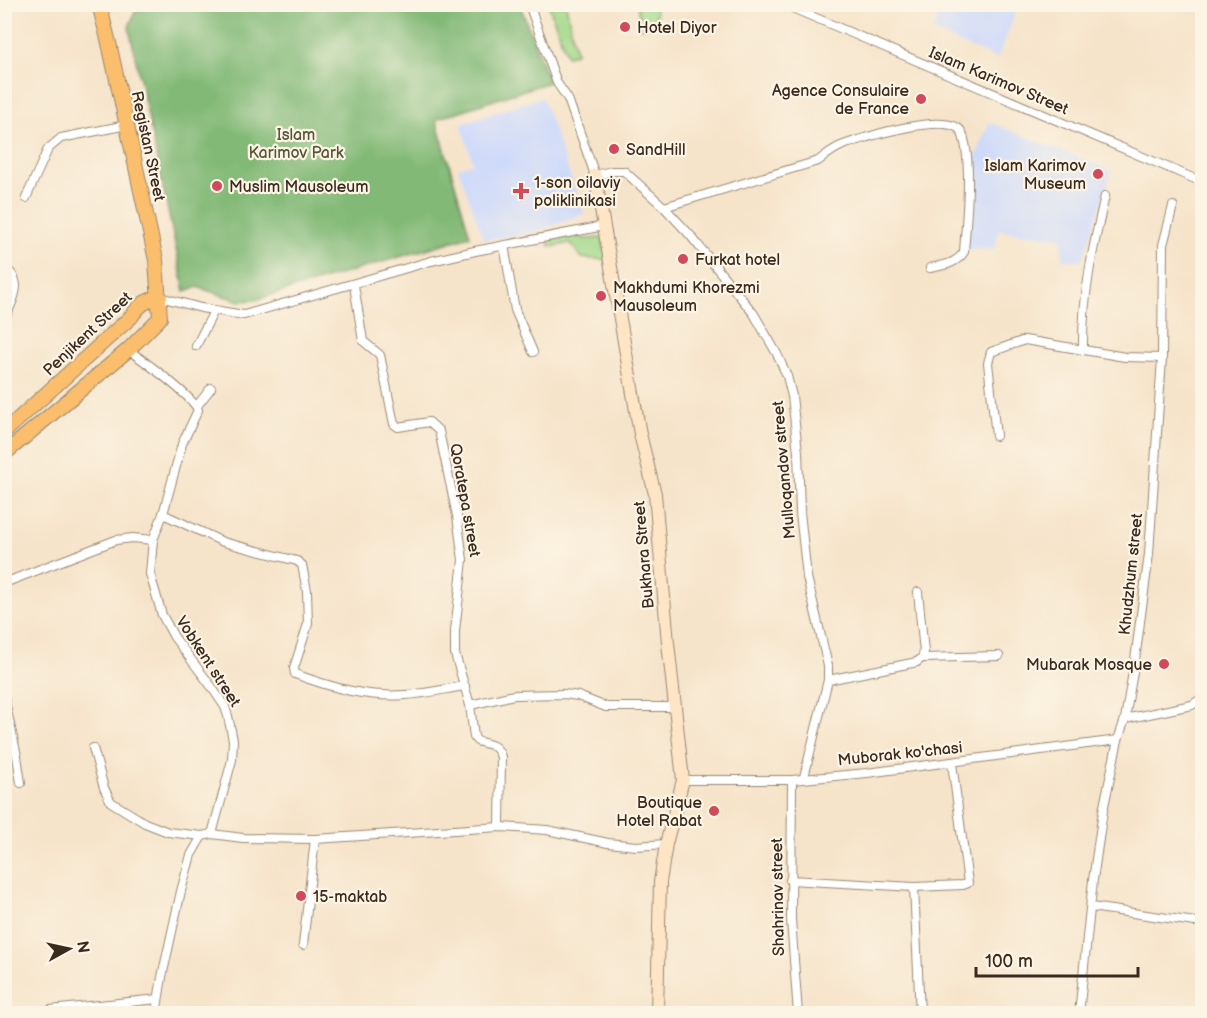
<svg xmlns="http://www.w3.org/2000/svg" width="1207" height="1018" font-family="'Balsamiq Sans',sans-serif">
	<style>
		.built { fill: #cfdafa }
		.green { fill: #a3d98b; stroke: #6f8254; stroke-width: 1.5 }
		.forest { fill: #82b977; stroke: #5e724a; stroke-width: 1.5 }
		.lines { fill: none; stroke-linecap: round; stroke-linejoin: round }
		.street-casing { stroke: #988774; stroke-width: 10 }
		.secondary-casing { stroke: #988774; stroke-width: 14 }
		.primary-casing { stroke: #988774; stroke-width: 16 }
		.street { stroke: #fff; stroke-width: 8 }
		.secondary { stroke: #fde5c5; stroke-width: 12 }
		.primary { stroke: #fabe6d; stroke-width: 14 }
		.poi-dot { fill: #d1495b; stroke: #fcf5e5; stroke-width: 2 }
		.labels { text-anchor: middle; stroke-width: 4.5; stroke-linejoin: round; paint-order: stroke }
		.poi-label { font-size: 16px; fill: #3b2a1e; stroke: #fcf5e5; text-anchor: start }
		.street-label { font-size: 16px; fill: #3b2a1e; stroke: #fcf5e5 }
		.park-label { font-size: 16px; fill: #555639; stroke: #fcf5e5 }
	</style>
	<rect width="100%" height="100%" fill="#fcf5e5"/>
	<filter id="ink" filterUnits="userSpaceOnUse"><feTurbulence type="fractalNoise" baseFrequency=".0167" numOctaves="2"/><feDisplacementMap in="SourceGraphic" scale="12" xChannelSelector="R" yChannelSelector="G"/><feConvolveMatrix kernelMatrix="1 2 1 2 8 2 1 2 1" color-interpolation-filters="sRGB"/></filter>
	<filter id="wash" filterUnits="userSpaceOnUse"><feTurbulence type="fractalNoise" baseFrequency=".008" numOctaves="4" result="noise"/><feDisplacementMap in="SourceGraphic" scale="24" xChannelSelector="R" yChannelSelector="G"/><feGaussianBlur stdDeviation="1.35" result="paint"/><feColorMatrix in="noise" values="0 0 0 0 0 0 0 0 0 0 0 0 0 0 0 0 0 1.4 0 .05"/><feComposite in="paint" operator="in"/></filter>
	<g filter="url(#wash)">
		<rect width="100%" height="100%" fill="#f6e4ca"/>
		<g class="built">
			<path d="M1012 5 1018 7 997 59 932 31 938 18 925 14 929 5Z"/>
			<path d="M542 97 584 214 534 232 484 240 458 168 473 163 461 124Z"/>
			<path d="M989 122 1112 171 1082 261 1062 259V238L998 230 995 249H965L968 203 973 164Z"/>
		</g>
		<g class="green">
			<path d="M554 5H566L576 53 567 56 549 6Z"/>
			<path d="M637 5H655L657 26 641 28Z"/>
			<path d="M579 234 584 239 602 238 607 260 582 258 570 243 550 247 549 240Z"/>
		</g>
		<path class="forest" d="M143 4 520 5 549 82 436 119 470 236 255 300 239 301 197 287 185 291 129 27 137 7Z"/>
	</g>
	<g filter="url(#ink)">
		<g class="lines">
			<g class="street-casing">
				<g id="street">
					<path d="M529 4 557 83 568 99 595 175 612 171H624L664 207 690 235 754 314 777 354 787 376 792 396 798 452 800 512 807 577 828 666V680L804 777"/>
					<path d="M783 4 1202 182"/>
					<path d="M26 198 48 149 61 138 127 125"/>
					<path d="M664 207 818 161C825 156 833 149 841 146 861 138 953 109 962 133 973 160 966 222 964 252 956 264 944 265 930 268"/>
					<path d="M504 245 515 310 533 352"/>
					<path d="M4 267C27 283 11 301 4 322"/>
					<path d="M354 285 363 341 380 355 394 424 398 427 429 422 439 431 457 516 463 560 455 631V654L470 705 474 737 477 741C489 745 496 743 501 757L500 827"/>
					<path d="M160 297 201 308 244 315 431 261 475 251 604 226"/>
					<path d="M196 346 214 311"/>
					<path d="M128 350C142 359 193 397 198 410L182 444 163 514 153 540 150 574 162 615 174 637 211 686 225 707 228 716 233 740 232 760 212 834 202 836 191 855 181 891 162 977 156 1014"/>
					<path d="M1083 350C1082 297 1093 247 1105 196"/>
					<path d="M197 406 211 388"/>
					<path d="M996 436 988 363 991 352 1025 340 1125 357 1162 358"/>
					<path d="M163 514 223 542 297 561 302 565 307 591 308 624 294 668 295 674C330 687 367 698 405 695 425 694 445 689 465 686"/>
					<path d="M4 583 116 540 133 538 153 540"/>
					<path d="M922 658 999 656"/>
					<path d="M828 680 917 662 922 658 924 652 918 592"/>
					<path d="M4 697 17 756 21 783"/>
					<path d="M470 705 514 695 564 694 578 696 606 707H676"/>
					<path d="M1125 719 1192 705 1202 698"/>
					<path d="M93 748 104 788 111 802 145 823 168 832 202 836"/>
					<path d="M683 780H792L867 773 1118 740"/>
					<path d="M792 780 791 919 798 1014"/>
					<path d="M212 834 243 838 315 839 500 827 547 830 608 843 636 846 666 844"/>
					<path d="M790 880 914 887 963 885 968 883 952 763"/>
					<path d="M914 887 920 1014"/>
					<path d="M1091 907 1202 923"/>
					<path d="M303 945 315 839"/>
					<path d="M50 1010 158 999"/>
					<path d="M1079 1014 1093 880 1103 811 1118 740 1125 719 1135 660 1149 554 1162 358 1163 245 1173 206"/>
				</g>
			</g>
			<g class="secondary-casing">
				<path id="secondary" d="M595 175 640 434 655 494 668 643 683 780 666 844 660 882 657 1014"/>
			</g>
			<g class="primary-casing">
				<g id="primary">
					<path d="M4 432 131 317C139 305 146 300 160 297"/>
					<path d="M4 454 128 350 160 318 156 260 109 43 99 4"/>
				</g>
			</g>
			<use href="#street" class="street"/>
			<use href="#secondary" class="secondary"/>
			<use href="#primary" class="primary"/>
		</g>
	</g>
	<g class="poi-dot">
		<circle cx="625" cy="27" r="6"/>
		<circle cx="921" cy="99" r="6"/>
		<circle cx="614" cy="149" r="6"/>
		<circle cx="1098" cy="174" r="6"/>
		<circle cx="217" cy="186" r="6"/>
		<path d="M518 182h6v6h6v6h-6v6h-6v-6h-6v-6h6z"/>
		<circle cx="683" cy="259" r="6"/>
		<circle cx="601" cy="296" r="6"/>
		<circle cx="1164" cy="664" r="6"/>
		<circle cx="714" cy="811" r="6"/>
		<circle cx="301" cy="896" r="6"/>
	</g>
	<g class="labels">
		<g class="poi-label">
			<text x="637" y="33">Hotel Diyor</text>
			<text x="909" y="96" text-anchor="end">Agence Consulaire<tspan x="909" dy="18">de France</tspan></text>
			<text x="626" y="155">SandHill</text>
			<text x="1086" y="171" text-anchor="end">Islam Karimov<tspan x="1086" dy="18">Museum</tspan></text>
			<text x="534" y="188">1-son oilaviy<tspan x="534" dy="18">poliklinikasi</tspan></text>
			<text x="229" y="192">Muslim Mausoleum</text>
			<text x="695" y="265">Furkat hotel</text>
			<text x="613" y="293">Makhdumi Khorezmi<tspan x="613" dy="18">Mausoleum</tspan></text>
			<text x="1152" y="670" text-anchor="end">Mubarak Mosque</text>
			<text x="702" y="808" text-anchor="end">Boutique<tspan x="702" dy="18">Hotel Rabat</tspan></text>
			<text x="313" y="902">15-maktab</text>
		</g>
		<g class="street-label">
			<text transform="translate(999 80) rotate(23)" y="6">Islam Karimov Street</text>
			<text transform="translate(149 146) rotate(78)" y="6">Registan Street</text>
			<text transform="translate(87 333) rotate(-43)" y="6">Penjikent Street</text>
			<text transform="translate(783 470) rotate(-95)" y="6">Mulloqandov street</text>
			<text transform="translate(466 500) rotate(80)" y="6">Qoratepa street</text>
			<text transform="translate(643 555) rotate(-95)" y="6">Bukhara Street</text>
			<text transform="translate(1130 574) rotate(-84)" y="6">Khudzhum street</text>
			<text transform="translate(209 661) rotate(57)" y="6">Vobkent street</text>
			<text transform="translate(900 753) rotate(-6)" y="6">Muborak ko'chasi</text>
			<text transform="translate(777 897) rotate(-91)" y="6">Shahrinav street</text>
		</g>
		<g class="park-label">
			<text x="296" y="140">Islam<tspan x="296" dy="18">Karimov Park</tspan></text>
		</g>
	</g>
	<rect width="1207" height="1018" fill="none" stroke="#fcf5e5" stroke-width="24"/>
	<g transform="translate(69 949) rotate(82)" stroke="#fcf5e5" stroke-width="4.5" paint-order="stroke">
	<path d="M0-4.5L10 22L0 15L-10 22Z" fill="#3b2a1e"/>
	<text y="-9" font-size="16" font-weight="bold" text-anchor="middle" fill="#3b2a1e">N</text>
	</g>
	<path d="M976 967v9h162v-9" fill="none" stroke="#3b2a1e" stroke-width="3"/>
	<text x="985" y="967" font-size="18" fill="#3b2a1e" stroke="#fcf5e5" stroke-width="4.5" paint-order="stroke">100 m</text>
</svg>
